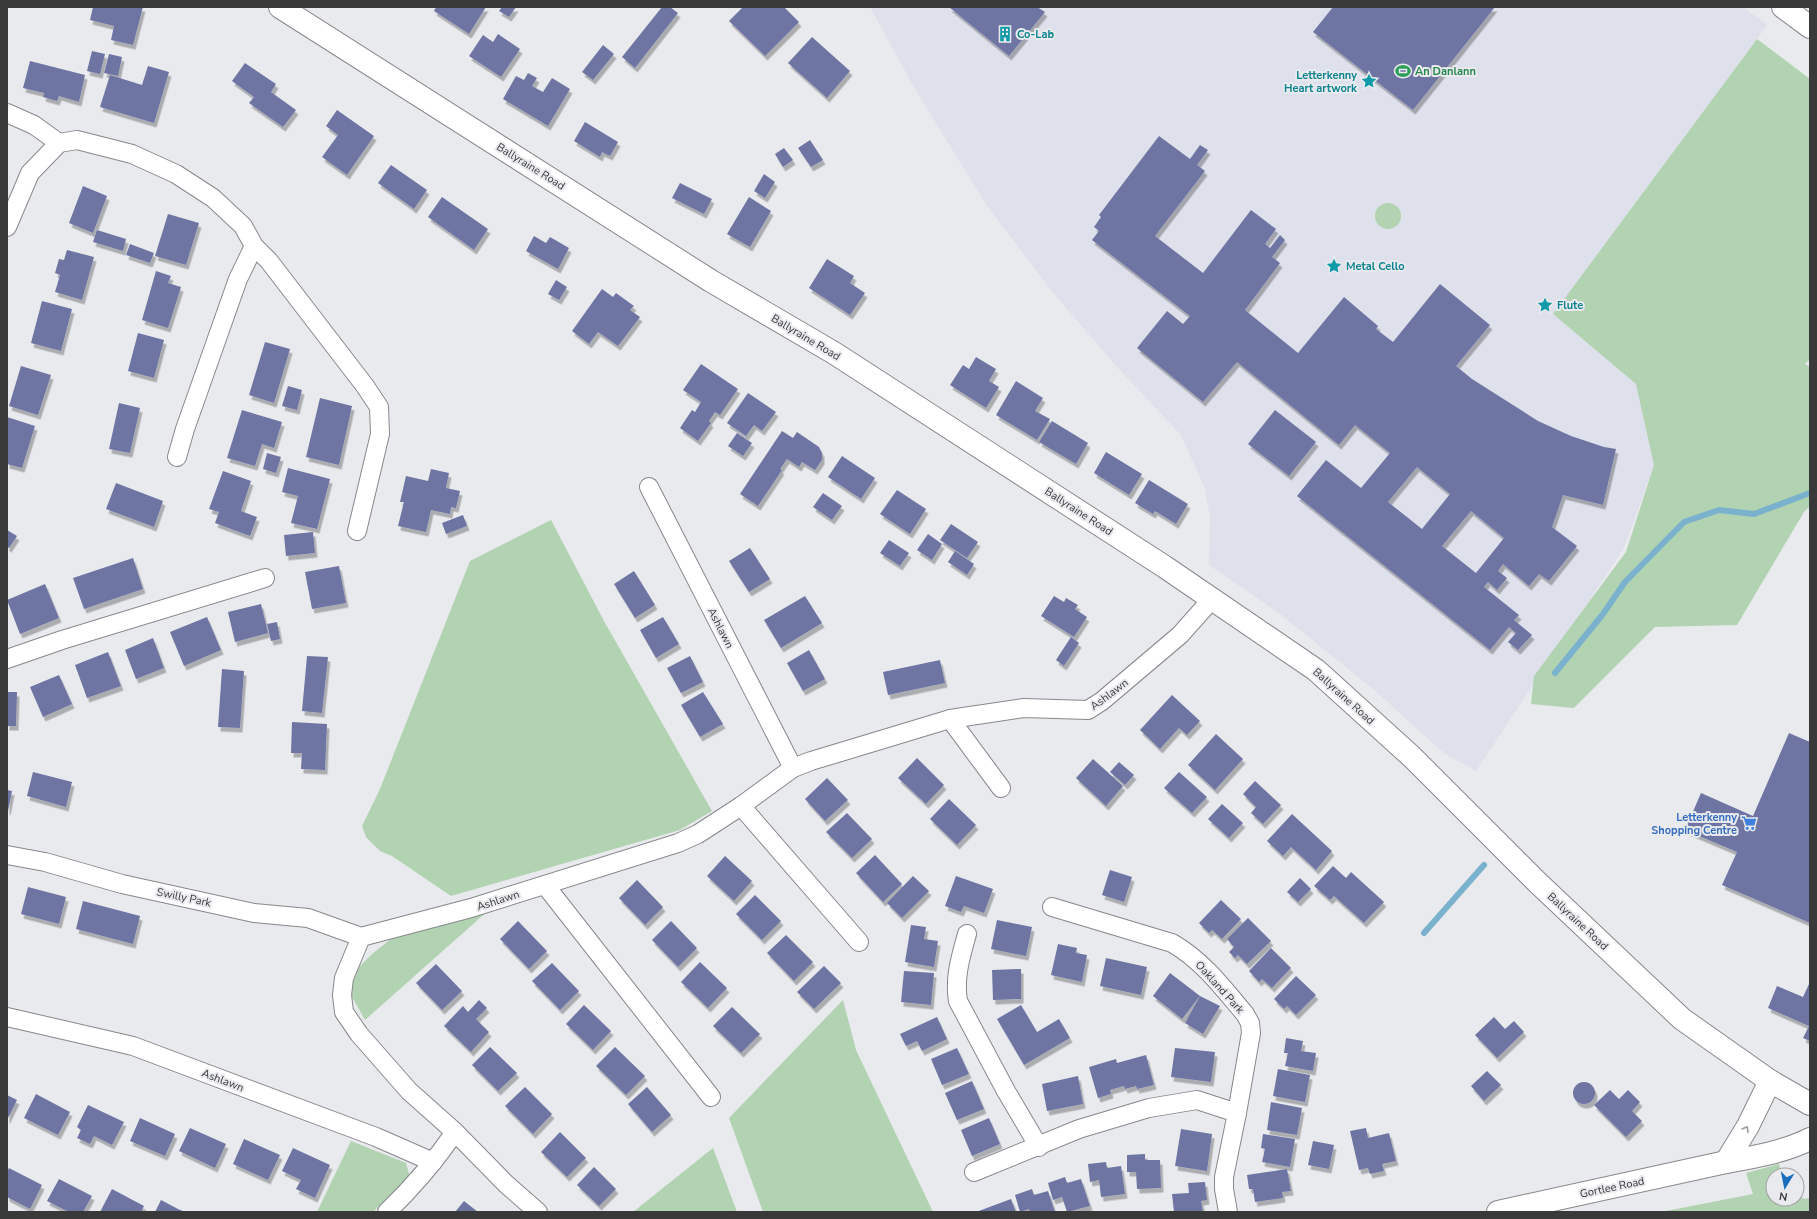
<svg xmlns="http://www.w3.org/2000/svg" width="1817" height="1219" font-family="'Nunito Sans',sans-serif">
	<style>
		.built { fill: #dee0eb }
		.green { fill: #b2d3b1 }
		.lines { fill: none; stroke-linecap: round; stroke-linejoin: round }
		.stream { stroke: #7ab2cd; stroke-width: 6 }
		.building { fill: #6e75a2; fill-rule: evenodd; filter: url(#shadow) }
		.street-casing { stroke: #87888b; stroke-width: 20 }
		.secondary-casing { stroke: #87888b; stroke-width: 24 }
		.street { stroke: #fff; stroke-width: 18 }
		.secondary { stroke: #fff; stroke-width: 22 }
		.oneway { stroke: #9c9c9c }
		.labels { text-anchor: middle; stroke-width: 4; stroke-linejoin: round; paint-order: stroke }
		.culture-label { font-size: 11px; font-weight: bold; fill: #0d838f; stroke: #e9eaee; text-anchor: start }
		.leisure-label { font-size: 11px; font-weight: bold; fill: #27864d; stroke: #e9eaee; text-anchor: start }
		.street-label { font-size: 11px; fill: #39393a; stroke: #e9eaee }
		.shop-label { font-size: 11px; font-weight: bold; fill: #366cbe; stroke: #e9eaee; text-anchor: end }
	</style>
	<defs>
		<filter id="shadow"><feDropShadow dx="2.5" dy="4.5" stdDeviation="0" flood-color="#0004"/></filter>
	</defs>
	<rect width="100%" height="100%" fill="#e9eaee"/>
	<path class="built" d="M870 7H1743L1767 25 1553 314 1636 384 1666 433 1624 548 1476 771 1445 754 1374 690 1279 613 1209 565 1210 517 1205 489 1181 435 1117 367 1055 295 987 206 915 89Z"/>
	<g class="green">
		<path d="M1757 39 1810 79V359L1805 364 1810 367V506L1804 512 1737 625 1655 627 1574 708 1531 704 1534 676 1626 552 1654 465 1636 384 1553 314Z"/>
		<circle cx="1388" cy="216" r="13"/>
		<path d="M551 520 604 621 712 811 680 830 451 896 392 856 380 851 366 837 362 826 380 789 470 561Z"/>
		<path d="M490 909 365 1020 351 995 355 971 372 954 392 938Z"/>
		<path d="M843 1000 856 1050 933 1212H763L729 1118Z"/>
		<path d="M351 1141 406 1163 409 1174 406 1180 373 1212H317Z"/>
		<path d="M713 1148 737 1212H633Z"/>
		<path d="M1779 1164 1782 1175H1773V1199H1797V1195L1804 1199 1810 1198V1212H1661L1753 1194 1746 1173Z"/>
	</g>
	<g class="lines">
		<g class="stream">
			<path d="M1555 673 1603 614 1625 582 1684 522 1719 510 1754 514 1810 493"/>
			<path d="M1424 933 1484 865"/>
		</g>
	</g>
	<g class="building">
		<path d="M93 7H143L133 45 111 40 114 26 90 20Z"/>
		<path d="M436 7H486L469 34 434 11Z"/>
		<path d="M502 7H516L509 17 499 11Z"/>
		<path d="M662 7H670L678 13 635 68 622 57Z"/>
		<path d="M743 7H784L799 22 765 56 729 21Z"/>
		<path d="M949 7H1037L1045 12 1009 56Z"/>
		<path d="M1333 7H1495L1413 110 1313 32Z"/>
		<path d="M498 34 520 49 501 77 469 56 483 35 493 42Z"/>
		<path d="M812 37 850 71 827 98 788 63Z"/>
		<path d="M603 45 614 54 593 80 582 72Z"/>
		<path d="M92 51 105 54 100 74 87 71Z"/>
		<path d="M109 54 122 57 118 76 104 73Z"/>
		<path d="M30 61 85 75 79 102 59 96 57 101 43 97 44 93 23 88Z"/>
		<path d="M245 63 276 84 271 92 296 110 283 127 249 103 254 97 232 81Z"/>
		<path d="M148 66 169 72 154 123 100 107 110 75 142 85Z"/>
		<path d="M528 73 537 78 532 86 543 92 552 78 570 89 548 126 503 99 516 76 524 80Z"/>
		<path d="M337 110 374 136 347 175 322 157 338 135 326 126Z"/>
		<path d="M585 122 618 142 610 156 602 152 600 157 574 141Z"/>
		<path d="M1159 136 1190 159 1200 145 1208 150 1197 165 1205 171 1155 236 1203 273 1251 210 1276 229 1265 244 1270 248 1280 235 1285 240 1272 257 1280 263 1245 310 1298 353 1344 297 1378 326 1376 329 1393 342 1440 284 1490 325 1456 366 1472 379 1538 421 1571 436 1604 447 1616 449 1603 505 1563 495 1552 527 1577 546 1549 581 1539 574 1529 586 1503 564 1498 571 1507 578 1497 590 1488 582 1484 587 1519 615 1514 620 1532 635 1518 650 1508 642 1516 633 1509 627 1490 650 1297 496 1326 460 1361 488 1390 453 1355 425 1339 445 1237 362 1203 402 1137 348 1167 311 1183 324 1190 316 1092 240 1099 231 1094 227 1101 217 1099 215ZM1417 467 1450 494 1422 529 1388 502ZM1471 511 1504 538 1476 573 1442 546Z"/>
		<path d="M810 140 823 160 811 167 798 148Z"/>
		<path d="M784 148 793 160 783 167 775 154Z"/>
		<path d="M391 165 427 190 414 209 378 183Z"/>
		<path d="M764 174 775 182 765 198 754 191Z"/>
		<path d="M680 183 712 199 704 214 672 198Z"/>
		<path d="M83 186 107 196 93 233 69 223Z"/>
		<path d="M442 197 488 229 474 250 428 217Z"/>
		<path d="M749 197 771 211 750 247 727 234Z"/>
		<path d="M168 214 199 223 186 265 155 256Z"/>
		<path d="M97 230 126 239 123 251 93 242Z"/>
		<path d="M534 236 546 243 550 237 569 248 558 269 526 251Z"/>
		<path d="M130 244 154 253 150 263 126 255Z"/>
		<path d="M67 250 94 257 82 300 55 292 60 275 55 273 59 259 64 260Z"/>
		<path d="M827 259 854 276 850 283 865 293 850 315 809 288Z"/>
		<path d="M156 271 171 276 168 283 181 287 168 328 142 320Z"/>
		<path d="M556 280 567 287 559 300 548 294Z"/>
		<path d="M602 289 613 297 616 293 634 306 630 310 640 317 618 346 598 332 589 344 572 331Z"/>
		<path d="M42 301 72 309 61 351 31 343Z"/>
		<path d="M138 333 164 340 154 378 128 371Z"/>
		<path d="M265 342 290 349 274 403 249 395Z"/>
		<path d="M976 357 996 369 989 381 999 387 986 408 950 385 963 365 969 369Z"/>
		<path d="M701 364 738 389 720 415 715 412 709 421 711 423 698 441 680 428 692 410 695 412 701 402 683 390Z"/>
		<path d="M21 366 51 375 38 415 9 406Z"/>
		<path d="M1016 381 1043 398 1035 411 1050 419 1037 440 996 415Z"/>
		<path d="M288 386 302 390 297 410 282 406Z"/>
		<path d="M748 393 776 412 762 431 754 425 746 436 727 423Z"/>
		<path d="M320 398 352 406 339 465 306 457Z"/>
		<path d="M119 403 140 408 130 453 109 449Z"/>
		<path d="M242 410 282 422 274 448 262 444 255 466 227 458Z"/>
		<path d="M1275 410 1316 442 1289 476 1248 444Z"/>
		<path d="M7 417 35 426 22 468 7 464Z"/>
		<path d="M1052 421 1088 443 1076 464 1039 442Z"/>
		<path d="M782 431 793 438 797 432 819 447 822 453V460L815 470 802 462 799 467 787 459 780 469 782 470 758 506 740 494Z"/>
		<path d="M737 433 752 443 743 456 728 446Z"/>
		<path d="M1106 452 1142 474 1129 495 1094 473Z"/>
		<path d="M267 453 281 457 276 473 263 469Z"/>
		<path d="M842 456 875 478 861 499 828 477Z"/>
		<path d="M288 468 330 479 317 529 291 523 298 496 282 492Z"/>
		<path d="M431 469 449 473 446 488 460 491 456 508 451 507 450 514 431 510 426 532 398 526 404 502H400L406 476 428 481Z"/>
		<path d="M223 471 251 481 241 511 257 517 250 536 215 523 219 512 209 509Z"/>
		<path d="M1149 480 1188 504 1176 524 1155 511 1153 514 1135 503Z"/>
		<path d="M116 483 163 501 154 527 106 509Z"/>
		<path d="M897 490 926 509 910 534 880 514Z"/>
		<path d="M823 493 842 506 832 520 813 507Z"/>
		<path d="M463 515 467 526 446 534 442 523Z"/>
		<path d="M951 524 978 542 967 558 940 540Z"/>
		<path d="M7 530 17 536 9 548 7 547Z"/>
		<path d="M313 532 315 553 286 556 284 535Z"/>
		<path d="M928 534 942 544 932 560 917 550Z"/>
		<path d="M889 540 909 553 900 566 880 553Z"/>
		<path d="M750 548 770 579 749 592 729 561Z"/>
		<path d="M955 551 974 564 967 575 948 562Z"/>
		<path d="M133 558 143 589 84 609 73 578Z"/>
		<path d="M339 566 346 603 312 609 305 572Z"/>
		<path d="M634 571 655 605 635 618 614 584Z"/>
		<path d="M45 584 59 618 20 634 7 600Z"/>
		<path d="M805 596 822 623 781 648 764 620Z"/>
		<path d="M1054 596 1064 602 1066 598 1078 605 1075 609 1087 617 1074 637 1041 616Z"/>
		<path d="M261 604 268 633 235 642 228 612Z"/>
		<path d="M207 617 221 650 184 666 170 632Z"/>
		<path d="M663 617 679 644 656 658 640 630Z"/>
		<path d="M277 622 280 639 271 641 267 624Z"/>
		<path d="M1071 637 1079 643 1064 666 1056 660Z"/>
		<path d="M153 638 164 668 136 679 125 650Z"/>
		<path d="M809 650 825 679 803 691 787 663Z"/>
		<path d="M108 652 121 686 87 698 75 665Z"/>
		<path d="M307 656 328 657 322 713 302 711Z"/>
		<path d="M690 656 703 682 681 693 667 668Z"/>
		<path d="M940 660 945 683 888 695 883 672Z"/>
		<path d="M222 669 244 671 240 728 218 727Z"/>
		<path d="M59 675 72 704 43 717 30 687Z"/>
		<path d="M7 692H17L16 726H7Z"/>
		<path d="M703 692 723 724 700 737 681 705Z"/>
		<path d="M1172 695 1200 721 1187 735 1179 728 1160 749 1140 730Z"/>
		<path d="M292 722 327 724 325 770 301 769 302 753H291Z"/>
		<path d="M1789 733 1810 742V923L1722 885 1737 852 1685 830 1701 793 1753 816Z"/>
		<path d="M1216 734 1243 759 1215 790 1188 765Z"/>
		<path d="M917 758 944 785 926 804 898 778Z"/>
		<path d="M1093 759 1123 786 1106 806 1076 778Z"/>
		<path d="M1119 762 1134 775 1125 785 1110 772Z"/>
		<path d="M33 772 72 782 66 807 27 796Z"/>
		<path d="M1179 772 1207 797 1192 813 1164 788Z"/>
		<path d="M827 778 848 800 825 821 805 799Z"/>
		<path d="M1255 781 1281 805 1263 824 1251 813 1256 807 1243 794Z"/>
		<path d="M7 790 12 791 8 811 7 810Z"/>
		<path d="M949 799 976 825 957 845 930 819Z"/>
		<path d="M1222 804 1243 823 1229 838 1208 819Z"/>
		<path d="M847 813 872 839 852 858 826 832Z"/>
		<path d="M1292 814 1332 851 1316 870 1291 847 1283 856 1267 841Z"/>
		<path d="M875 855 902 884 883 902 856 873Z"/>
		<path d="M725 856 752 881 734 901 707 876Z"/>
		<path d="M1333 866 1346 878 1351 872 1384 902 1364 923 1334 896 1330 900 1314 886Z"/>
		<path d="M1110 870 1132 877 1124 902 1102 895Z"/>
		<path d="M913 876 929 891 902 918 887 903Z"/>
		<path d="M956 876 993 889 984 913 964 906 961 912 945 906Z"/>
		<path d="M1300 878 1311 889 1298 902 1287 892Z"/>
		<path d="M637 880 663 907 645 925 619 898Z"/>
		<path d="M28 887 66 897 59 924 21 914Z"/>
		<path d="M755 895 781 921 762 940 736 914Z"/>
		<path d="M1221 900 1241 919 1222 939 1212 930 1209 933 1199 923Z"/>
		<path d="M83 901 140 916 133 944 76 929Z"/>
		<path d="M1248 918 1271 941 1247 964 1238 955 1235 958 1229 952 1234 947 1227 939Z"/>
		<path d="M997 920 1032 927 1026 956 991 949Z"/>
		<path d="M518 921 547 951 529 969 500 939Z"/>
		<path d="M671 921 697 948 678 967 652 940Z"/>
		<path d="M911 925 926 927 924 939 938 941 934 967 905 962Z"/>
		<path d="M786 935 813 962 794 981 767 953Z"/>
		<path d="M1058 944 1077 948 1076 953 1087 955 1082 982 1051 975Z"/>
		<path d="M1271 948 1291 968 1272 988 1262 979 1259 982 1249 971Z"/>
		<path d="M1106 958 1147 967 1141 995 1100 986Z"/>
		<path d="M700 962 727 988 708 1008 681 982Z"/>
		<path d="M552 963 579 991 560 1010 532 981Z"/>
		<path d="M436 964 462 991 442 1010 416 983Z"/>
		<path d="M824 966 841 983 814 1009 797 992Z"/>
		<path d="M1021 969V999L993 1000 992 970Z"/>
		<path d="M904 971 934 973 931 1005 901 1002Z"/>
		<path d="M1170 973 1200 996 1220 1006 1203 1034 1185 1023 1200 996 1182 1019 1153 996Z"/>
		<path d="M1296 976 1316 995 1296 1015 1287 1006 1284 1009 1274 999Z"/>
		<path d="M1809 984H1810V1041L1803 1038 1809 1026 1768 1008 1777 986 1803 997Z"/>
		<path d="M479 1000 487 1008 476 1019 489 1032 471 1052 444 1026 463 1006 468 1012Z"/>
		<path d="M584 1005 611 1031 593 1050 566 1024Z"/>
		<path d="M1021 1005 1037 1032 1059 1019 1070 1038 1024 1065 997 1019Z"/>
		<path d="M732 1007 760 1034 741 1053 713 1026Z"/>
		<path d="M937 1017 947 1039 922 1051 917 1041 906 1046 900 1034Z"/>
		<path d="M1494 1017 1505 1029 1514 1021 1524 1032 1497 1058 1475 1035Z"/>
		<path d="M1286 1038 1303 1041 1301 1051 1316 1053 1313 1071 1285 1066 1288 1053H1284Z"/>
		<path d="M490 1047 517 1073 498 1091 472 1065Z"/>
		<path d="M615 1047 645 1076 626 1095 596 1066Z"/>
		<path d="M957 1048 969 1074 942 1085 931 1059Z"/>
		<path d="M1175 1048 1215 1052 1211 1082 1171 1077Z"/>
		<path d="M1146 1055 1154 1085 1137 1089 1136 1086 1125 1089 1124 1086 1110 1090 1111 1094 1098 1098 1089 1067 1116 1059 1117 1063Z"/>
		<path d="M1278 1069 1310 1075 1305 1102 1273 1096Z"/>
		<path d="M1487 1071 1501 1085 1484 1101 1471 1086Z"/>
		<path d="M1078 1076 1083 1104 1047 1111 1042 1084Z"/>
		<path d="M972 1081 984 1109 957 1120 945 1093Z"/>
		<circle cx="1584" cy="1093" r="11"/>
		<path d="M525 1087 552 1114 533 1134 505 1106Z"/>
		<path d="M647 1087 671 1115 652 1132 628 1104Z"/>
		<path d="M1610 1090 1619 1099 1628 1090 1640 1102 1632 1111 1642 1121 1626 1137 1594 1105Z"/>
		<path d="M36 1094 70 1112 58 1135 24 1118Z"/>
		<path d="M7 1095 17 1100 7 1120Z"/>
		<path d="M1271 1102 1302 1108 1297 1135 1267 1130Z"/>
		<path d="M88 1105 124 1122 112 1145 94 1136 90 1144 77 1138 81 1130 77 1127Z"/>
		<path d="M140 1118 175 1134 165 1156 130 1141Z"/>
		<path d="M989 1118 1000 1144 972 1156 961 1130Z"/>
		<path d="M190 1128 226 1144 215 1168 179 1151Z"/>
		<path d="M1366 1128 1368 1138 1389 1133 1396 1161 1382 1164 1384 1171 1370 1174 1368 1168 1359 1170 1350 1131Z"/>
		<path d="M1181 1129 1212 1134 1207 1171 1175 1166Z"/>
		<path d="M560 1132 586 1158 567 1177 541 1152Z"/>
		<path d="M1263 1134 1295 1139 1290 1167 1262 1162 1265 1149 1261 1148Z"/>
		<path d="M244 1139 280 1155 268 1180 233 1164Z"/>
		<path d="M1313 1141 1334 1145 1329 1169 1308 1165Z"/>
		<path d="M293 1148 330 1165 315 1198 296 1189 301 1180 282 1171Z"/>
		<path d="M1145 1154V1160H1160L1161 1188 1137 1189 1136 1172H1127V1155Z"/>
		<path d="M1106 1162 1107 1168 1121 1166 1125 1194 1101 1197 1099 1180 1090 1182 1088 1164Z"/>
		<path d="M594 1167 616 1189 599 1206 577 1185Z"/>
		<path d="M9 1168 42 1185 30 1209 7 1197V1172Z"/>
		<path d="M1287 1169 1291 1191 1282 1192 1283 1198 1255 1202 1253 1189H1249L1247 1175Z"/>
		<path d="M1065 1177 1067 1183 1081 1179 1090 1206 1067 1212 1062 1197 1053 1200 1048 1183Z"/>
		<path d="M59 1179 92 1196 83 1212H69L47 1201Z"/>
		<path d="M1205 1182 1207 1200 1201 1201 1203 1212H1174L1172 1194 1189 1193 1188 1183Z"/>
		<path d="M112 1189 144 1206 141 1212H100Z"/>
		<path d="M1032 1189 1034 1195 1048 1191 1055 1212H1030L1029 1209 1020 1212 1015 1195Z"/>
		<path d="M1011 1199 1016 1212H976Z"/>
		<path d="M161 1200 178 1209 185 1212H155Z"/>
		<path d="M464 1201 478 1212H455Z"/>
	</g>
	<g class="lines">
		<g class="street-casing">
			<g id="street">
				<path d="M7 113 34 125 59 143"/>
				<path d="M7 227 30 173 59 143 77 140 132 154 176 174 213 198 243 226 254 246 269 261 365 386 379 407 380 434 357 531"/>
				<path d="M177 457 185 429 238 279 254 246"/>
				<path d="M649 487 793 768"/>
				<path d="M7 659 62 640 265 578"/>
				<path d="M950 719 1001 788"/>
				<path d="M741 806 859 942"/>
				<path d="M7 855 45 862 122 884 254 913 308 918 361 937"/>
				<path d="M545 885 711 1097"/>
				<path d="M1052 907 1172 943C1202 960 1223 988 1245 1014L1250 1023 1251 1033 1237 1113 1224 1177V1189L1228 1212"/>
				<path d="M967 934C961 956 954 977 958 1001L1006 1091 1039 1147"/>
				<path d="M361 937 471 908 678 843 698 834 741 806 793 768 811 761 950 719 1024 708 1088 710 1102 701 1180 635 1212 599"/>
				<path d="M361 937 344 978 342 995 344 1012 359 1034 409 1091 455 1132 506 1184 538 1212"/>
				<path d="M7 1017 133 1046 376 1137 433 1162"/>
				<path d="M974 1172 1079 1129 1149 1108 1197 1100 1237 1113"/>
				<path d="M387 1212C413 1187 435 1161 455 1132"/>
			</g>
		</g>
		<g class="secondary-casing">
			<g id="secondary">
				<path d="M280 7 711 281 834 353 1165 567 1316 670 1412 757 1537 882 1682 1019 1770 1081 1810 1104"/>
				<path d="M1783 7 1810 27"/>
				<path d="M1726 1162 1748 1126 1770 1081"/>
				<path d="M1498 1212 1726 1162C1754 1157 1784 1152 1810 1139"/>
			</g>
		</g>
		<use href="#street" class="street"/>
		<use href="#secondary" class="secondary"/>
	</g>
	<defs><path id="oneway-chevron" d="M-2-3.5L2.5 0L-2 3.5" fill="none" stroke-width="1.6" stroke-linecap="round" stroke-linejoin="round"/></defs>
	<use class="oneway" href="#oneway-chevron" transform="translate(1746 1129) rotate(-60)"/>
	<defs>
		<g id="building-bare" transform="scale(1.2)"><path d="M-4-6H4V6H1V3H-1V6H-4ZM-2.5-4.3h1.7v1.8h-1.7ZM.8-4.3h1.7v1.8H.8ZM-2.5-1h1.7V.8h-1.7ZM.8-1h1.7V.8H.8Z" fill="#0f9aa8" stroke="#e9eaee" stroke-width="2.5" paint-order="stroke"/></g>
		<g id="stadium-bare" transform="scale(1.2)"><path d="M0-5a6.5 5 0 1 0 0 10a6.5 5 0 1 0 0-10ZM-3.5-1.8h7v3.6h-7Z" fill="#2e9e5b" stroke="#e9eaee" stroke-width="2.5" paint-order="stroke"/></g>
		<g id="sight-bare" transform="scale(1.2)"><path d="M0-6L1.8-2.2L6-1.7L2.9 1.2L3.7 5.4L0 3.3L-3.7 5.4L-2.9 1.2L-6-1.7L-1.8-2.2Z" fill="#0f9aa8" stroke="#e9eaee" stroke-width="2.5" paint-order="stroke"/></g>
		<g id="supermarket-bare" transform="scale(1.2)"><path d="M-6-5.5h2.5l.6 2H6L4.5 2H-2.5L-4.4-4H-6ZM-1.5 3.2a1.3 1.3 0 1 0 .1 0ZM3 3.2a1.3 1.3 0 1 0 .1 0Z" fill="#3f7fe0" stroke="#e9eaee" stroke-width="2.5" paint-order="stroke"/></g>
	</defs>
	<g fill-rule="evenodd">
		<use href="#building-bare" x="1005" y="34"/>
		<use href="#stadium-bare" x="1403" y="71"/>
		<use href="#sight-bare" x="1369" y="81"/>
		<use href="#sight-bare" x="1334" y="266"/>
		<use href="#sight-bare" x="1545" y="305"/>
		<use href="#supermarket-bare" x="1749" y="823"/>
	</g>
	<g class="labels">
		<g class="culture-label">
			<text x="1017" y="38">Co-Lab</text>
			<text x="1357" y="79" text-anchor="end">Letterkenny<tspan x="1357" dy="13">Heart artwork</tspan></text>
			<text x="1346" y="270">Metal Cello</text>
			<text x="1557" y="309">Flute</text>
		</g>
		<g class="leisure-label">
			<text x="1415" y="75">An Danlann</text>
		</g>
		<g class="street-label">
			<text transform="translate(531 166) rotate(32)" y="4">Ballyraine Road</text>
			<text transform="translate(806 337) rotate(31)" y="4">Ballyraine Road</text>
			<text transform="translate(1079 511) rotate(33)" y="4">Ballyraine Road</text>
			<text transform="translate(721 628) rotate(63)" y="4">Ashlawn</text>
			<text transform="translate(1109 694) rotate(-37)" y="4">Ashlawn</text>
			<text transform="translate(1344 696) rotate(42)" y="4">Ballyraine Road</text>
			<text transform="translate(184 897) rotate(12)" y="4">Swilly Park</text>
			<text transform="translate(498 900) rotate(-18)" y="4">Ashlawn</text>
			<text transform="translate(1578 921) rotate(43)" y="4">Ballyraine Road</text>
			<text transform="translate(1220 987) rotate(48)" y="4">Oakland Park</text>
			<text transform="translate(223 1080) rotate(21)" y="4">Ashlawn</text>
			<text transform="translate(1612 1187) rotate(-12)" y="4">Gortlee Road</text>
		</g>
		<g class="shop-label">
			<text x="1737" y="821">Letterkenny<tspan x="1737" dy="13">Shopping Centre</tspan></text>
		</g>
	</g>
	<rect width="1817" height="1219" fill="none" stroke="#39393a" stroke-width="16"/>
	<g transform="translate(1785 1187) rotate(190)"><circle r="19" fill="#e9eaee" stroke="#a3a3a6"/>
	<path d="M0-3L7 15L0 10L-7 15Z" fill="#1a6fbd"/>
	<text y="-6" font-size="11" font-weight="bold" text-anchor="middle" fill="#39393a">N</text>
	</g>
</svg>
